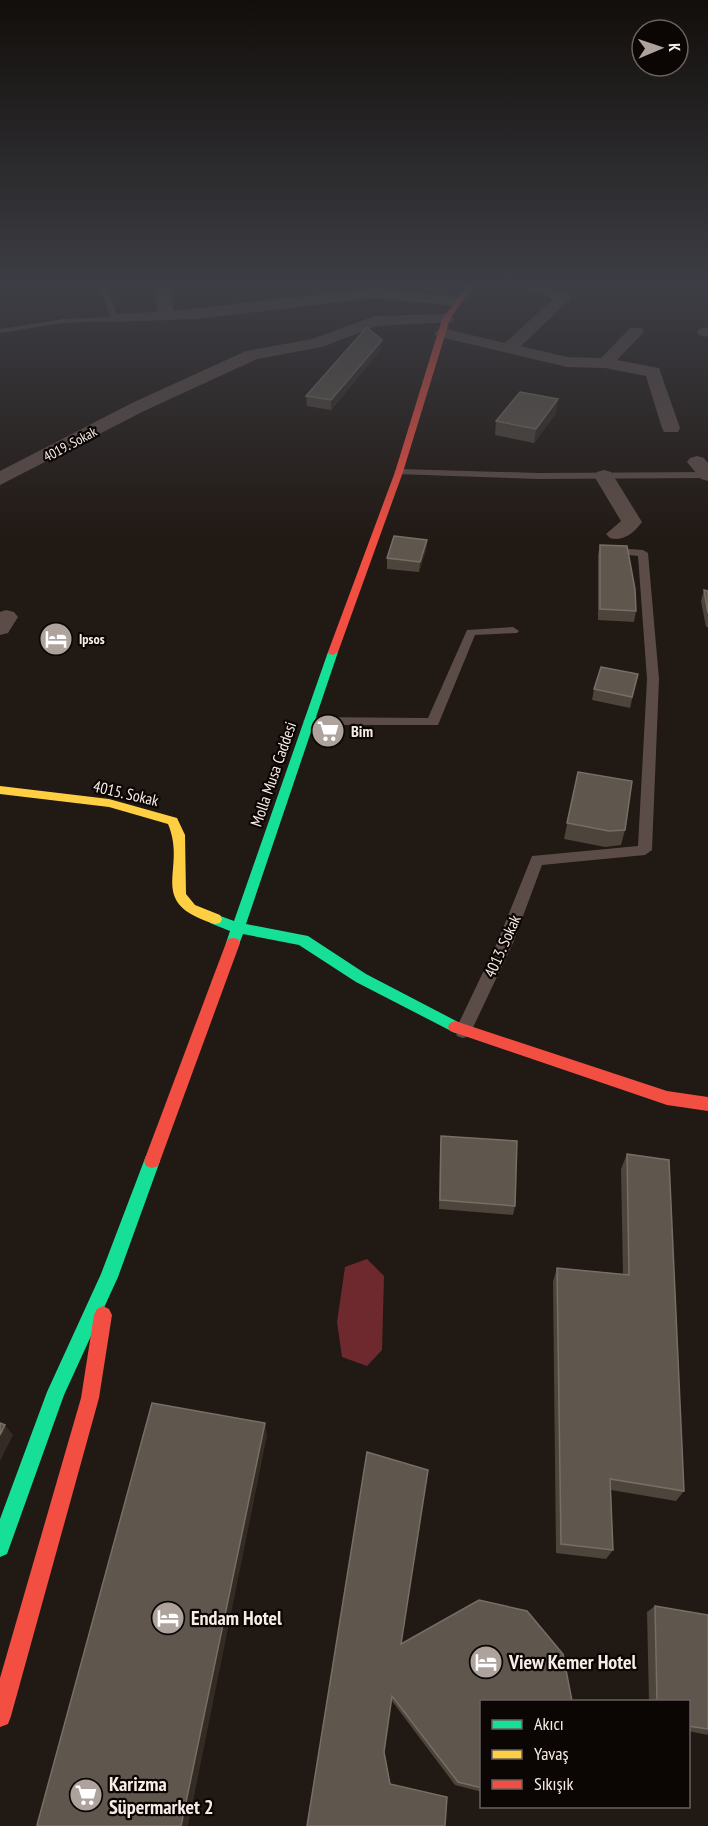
<svg xmlns="http://www.w3.org/2000/svg" width="708" height="1826" font-family="'PT Sans Narrow',sans-serif">
	<style>
		.water { fill: #6d292e }
		.lines { fill: none; stroke-linecap: round; stroke-linejoin: round }
		.lane { fill: #5c4c47; fill-rule: evenodd }
		.street { fill: #5c4c47; fill-rule: evenodd }
		.fast { fill: #16e098; fill-rule: evenodd }
		.slow { fill: #ffcf43; fill-rule: evenodd }
		.jam { fill: #f24e42; fill-rule: evenodd }
		.wall { fill: #4d443b }
		.shaded-wall { fill: #342b24 }
		.building { fill: #5f564d; stroke: #776e65; stroke-width: 1.5 }
		.labels { text-anchor: middle; stroke-width: 4.5; stroke-linejoin: round; paint-order: stroke }
		.far-street-label { font-size: 14px; fill: #f8ede6; stroke: #0b0503 }
		.far-poi-label { font-size: 14px; font-weight: bold; fill: #f8ede6; stroke: #0b0503; text-anchor: start }
		.poi-label { font-size: 16px; font-weight: bold; fill: #f8ede6; stroke: #0b0503; text-anchor: start }
		.street-label { font-size: 16px; fill: #f8ede6; stroke: #0b0503 }
		.near-poi-label { font-size: 20px; font-weight: bold; fill: #f8ede6; stroke: #0b0503; text-anchor: start }
	</style>
	<rect width="100%" height="100%" fill="#211914"/>
	<path class="water" d="M367 1259 384 1276 382 1350 367 1366 342 1357 337 1322 345 1267Z"/>
	<g class="lines">
		<g class="lane">
			<path d="M69 285H107L117 314 121 319 117 321 63 323 0 333V329L63 319 110 317 101 289Z"/>
			<path d="M399 469 539 473 708 472V478L539 479 396 474 394 472Z"/>
			<path d="M616 548 643 550 648 553 659 679 652 850 645 855 542 865 513 943 469 1036 463 1038 457 1036 455 1031 497 943 532 856 638 846 647 679 638 556 612 553 611 551Z"/>
			<path d="M513 627 519 631 517 633 475 635 438 725H309L303 721 309 717 428 718 467 630Z"/>
		</g>
		<g class="street">
			<path d="M156 285H171L173 311 373 288 457 296 465 301 457 306 373 298 197 319 111 322 109 319 117 314 157 312Z"/>
			<path d="M525 285H545L568 295 571 298 521 346 567 357 601 358 630 328H642L644 331 642 334 617 360 659 368 680 428 678 432H664L662 428 646 376 605 368 567 367 436 336 434 333 442 328 505 343 553 299 527 288Z"/>
			<path d="M446 314 454 319 452 322 377 326 322 347 257 359 144 411 0 485V471L132 403 246 351 312 339 375 316Z"/>
			<path d="M708 327V337L699 335 697 332 699 329Z"/>
			<path d="M697 456 704 458 708 463V481L701 479 687 462 690 458Z"/>
			<path d="M604 470 611 472 642 522C634 533 623 542 610 538L606 534 621 521 594 476 597 472Z"/>
			<path d="M6 610 14 612 18 617 8 633 0 635V612Z"/>
		</g>
		<g class="fast">
			<path d="M333 649 338 652 246 924 308 936 366 974 460 1023 462 1027 460 1031 455 1033 356 982 299 945 243 934 238 947H228L226 943 230 931 210 923 208 919 210 915 215 914 234 921 328 652Z"/>
			<path d="M152 1154 158 1156 160 1161 118 1277 64 1395 7 1554 0 1557V1519L47 1392 101 1274 144 1161 146 1156Z"/>
		</g>
		<path class="slow" d="M0 786 109 799 177 818 185 835 186 894 195 905 220 915 222 919 220 923 215 924C144 902 188 871 168 824L109 807 0 794Z"/>
		<g class="jam">
			<path d="M468 285H474L450 319 403 472 338 652 333 655 329 654 328 652 395 472 442 319Z"/>
			<path d="M233 938 238 939 240 943 160 1161 158 1166 152 1168 146 1166 144 1161 226 943 228 939Z"/>
			<path d="M455 1021 667 1091 708 1097V1111L667 1105 450 1031 448 1027 450 1023Z"/>
			<path d="M103 1306 109 1309 112 1315 99 1398 11 1716 8 1724 0 1727V1678L81 1398 94 1315 97 1309Z"/>
		</g>
	</g>
	<g class="wall">
		<path d="M404 285H445L440 292 404 289Z"/>
		<path d="M381 349 331 410 307 406 306 396Z"/>
		<path d="M556 413 534 443 495 435 496 421Z"/>
		<path d="M427 540 426 550 419 572 387 569V558Z"/>
		<path d="M600 545 636 611 634 622 598 620V555Z"/>
		<path d="M704 590 708 591V627H706L701 601Z"/>
		<path d="M638 674 630 708 592 700 594 689Z"/>
		<path d="M578 772 625 830 621 845 605 847 564 839Z"/>
		<path d="M441 1136 515 1206 513 1215 439 1209 440 1146Z"/>
		<path d="M627 1154 684 1491 676 1501 611 1490 613 1550 606 1559 556 1553 553 1282 557 1268 623 1274 621 1169Z"/>
		<path d="M655 1606 708 1615V1735L688 1731V1701H649L647 1612Z"/>
		<path d="M401 1644 482 1701V1792L455 1785 392 1701 307 1826Z"/>
	</g>
	<g class="shaded-wall">
		<path d="M441 285H445L440 292Z"/>
		<path d="M382 340 381 349 331 410V400Z"/>
		<path d="M558 399 556 413 534 443 536 429Z"/>
		<path d="M427 540 426 550 419 572 420 562Z"/>
		<path d="M265 1423 267 1436 188 1826H181Z"/>
		<path d="M5 1425 13 1435 0 1461V1435Z"/>
	</g>
	<g class="building">
		<path d="M367 327 382 340 331 400 306 396Z"/>
		<path d="M520 392 558 399 536 429 496 421Z"/>
		<path d="M394 536 427 540 420 562 387 558Z"/>
		<path d="M600 545 627 546 635 589 636 611 600 609Z"/>
		<path d="M704 590 708 591V613Z"/>
		<path d="M601 667 638 674 632 697 594 689Z"/>
		<path d="M578 772 632 781 625 830 609 831 567 823Z"/>
		<path d="M441 1136 517 1141 515 1206 440 1200Z"/>
		<path d="M627 1154 669 1160 684 1491 610 1479 613 1550 561 1544 557 1268 629 1275Z"/>
		<path d="M152 1403 265 1423 181 1826H40L37 1825Z"/>
		<path d="M0 1423 5 1425 0 1435Z"/>
		<path d="M367 1452 428 1470 401 1644 479 1600 527 1611 563 1654 572 1701H482V1788L458 1782 392 1696 384 1752 390 1784 447 1797 445 1826H307Z"/>
		<path d="M655 1606 708 1615V1729L688 1726V1701H657Z"/>
	</g>
	<linearGradient id="sky" x2="0" y2="1"><stop stop-color="#120e0b"/><stop offset="0.53" stop-color="#3d3e45"/><stop offset="1" stop-color="#3d3e45" stop-opacity="0"/></linearGradient>
	<rect width="708" height="540" fill="url(#sky)"/>
	<defs>
		<g id="hotel-disc" transform="scale(1.725)"><circle r="9.5" fill="#ada39c" stroke="#0b0503"/><path d="M-6-4.5h1.5V1H6V5H4.5V3h-9V5H-6ZM-4 0a1.8 1.8 0 1 1 3.6 0ZM.5 0V-2.5h3Q6-2.5 6 0Z" fill="#fff"/></g>
		<g id="supermarket-disc" transform="scale(1.725)"><circle r="9.5" fill="#ada39c" stroke="#0b0503"/><path d="M-6-5.5h2.5l.6 2H6L4.5 2H-2.5L-4.4-4H-6ZM-1.5 3.2a1.3 1.3 0 1 0 .1 0ZM3 3.2a1.3 1.3 0 1 0 .1 0Z" fill="#fff"/></g>
	</defs>
	<g fill-rule="evenodd">
		<use href="#hotel-disc" x="56" y="639"/>
		<use href="#supermarket-disc" x="328" y="731"/>
		<use href="#hotel-disc" x="168" y="1618"/>
		<use href="#hotel-disc" x="486" y="1662"/>
		<use href="#supermarket-disc" x="86" y="1795"/>
	</g>
	<g class="labels">
		<g class="far-street-label">
			<text transform="translate(70 444) rotate(-28)" y="5">4019. Sokak</text>
		</g>
		<g class="far-poi-label">
			<text x="79" y="644">Ipsos</text>
		</g>
		<g class="poi-label">
			<text x="351" y="737">Bim</text>
		</g>
		<g class="street-label">
			<text transform="translate(273 774) rotate(-71)" y="6">Molla Musa Caddesi</text>
			<text transform="translate(126 793) rotate(13)" y="6">4015. Sokak</text>
			<text transform="translate(502 946) rotate(-66)" y="6">4013. Sokak</text>
		</g>
		<g class="near-poi-label">
			<text x="191" y="1625">Endam Hotel</text>
			<text x="509" y="1669">View Kemer Hotel</text>
			<text x="109" y="1791">Karizma<tspan x="109" dy="23">Süpermarket 2</tspan></text>
		</g>
	</g>
	<rect x="480" y="1700" width="210" height="108" fill="#0b0503" stroke="#6a625e" stroke-width="1.5"/>
	<rect x="492" y="1720" width="30" height="9" fill="#16e098" stroke="#6a625e" stroke-width="1.5"/>
	<text x="534" y="1730" font-size="18" fill="#f8ede6">Akıcı</text>
	<rect x="492" y="1750" width="30" height="9" fill="#ffcf43" stroke="#6a625e" stroke-width="1.5"/>
	<text x="534" y="1760" font-size="18" fill="#f8ede6">Yavaş</text>
	<rect x="492" y="1780" width="30" height="9" fill="#f24e42" stroke="#6a625e" stroke-width="1.5"/>
	<text x="534" y="1790" font-size="18" fill="#f8ede6">Sıkışık</text>
	<g transform="translate(660 48) rotate(88)"><circle r="28" fill="#0b0503" stroke="#6a625e" stroke-width="1.5"/>
	<path d="M0-4.5L10 22L0 15L-10 22Z" fill="#ada39c"/>
	<text y="-9" font-size="16" font-weight="bold" text-anchor="middle" fill="#f8ede6">K</text>
	</g>
</svg>
